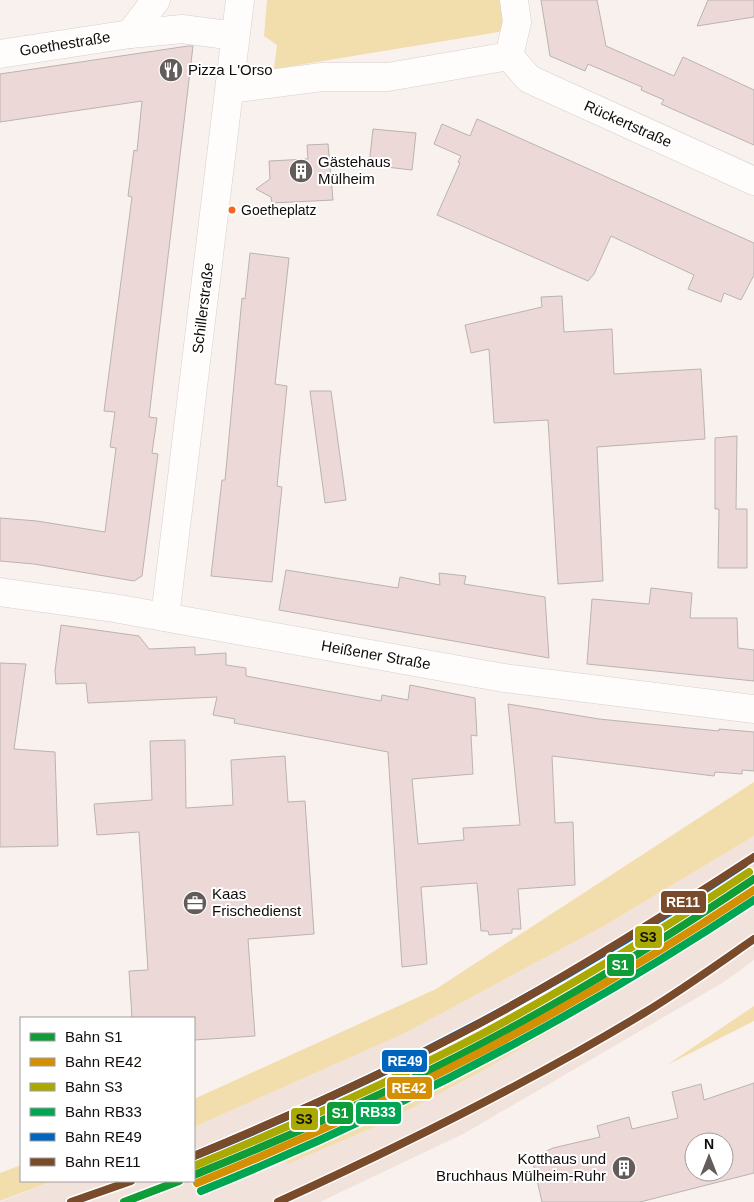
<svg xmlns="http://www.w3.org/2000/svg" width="754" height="1202" font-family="Arial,sans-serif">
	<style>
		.built { fill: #f2e2dc }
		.green { fill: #f2ddad }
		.building { fill: #ecd9d7; stroke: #b9b3b2; fill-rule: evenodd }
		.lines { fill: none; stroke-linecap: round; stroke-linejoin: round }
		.street-casing { stroke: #d6cfcd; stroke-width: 29 }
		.secondary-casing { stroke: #d6cfcd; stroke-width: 29 }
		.street { stroke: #fefdfc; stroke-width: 28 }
		.secondary { stroke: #fefdfc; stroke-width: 28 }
		.rail-1-casing { stroke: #fff; stroke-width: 11 }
		.rail-2-casing { stroke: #fff; stroke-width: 11 }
		.rail-3-casing { stroke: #fff; stroke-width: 11 }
		.rail-4-casing { stroke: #fff; stroke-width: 11 }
		.rail-5-casing { stroke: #fff; stroke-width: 11 }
		.rail-6-casing { stroke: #fff; stroke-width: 11 }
		.rail-1 { stroke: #109c37; stroke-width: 8 }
		.rail-2 { stroke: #d48f02; stroke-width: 8 }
		.rail-3 { stroke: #abaa04; stroke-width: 8 }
		.rail-4 { stroke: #00a651; stroke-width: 8 }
		.rail-5 { stroke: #0065bd; stroke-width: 8 }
		.rail-6 { stroke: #7a4b2a; stroke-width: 8 }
		.bus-dot { fill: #f26522; stroke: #fff; stroke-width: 2 }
		.labels { text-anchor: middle; stroke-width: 4; stroke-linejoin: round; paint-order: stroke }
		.bus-label { font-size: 14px; fill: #100c0a; stroke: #fff; text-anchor: start }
		.street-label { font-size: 15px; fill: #100c0a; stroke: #fff }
		.poi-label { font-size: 15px; fill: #100c0a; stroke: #fff; text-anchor: start }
		.line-badge { stroke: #fff; stroke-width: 2 }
		.badge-label { font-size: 14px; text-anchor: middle; font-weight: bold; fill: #fff }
		.pale-badge-label { font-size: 14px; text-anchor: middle; font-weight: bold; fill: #111 }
	</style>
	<rect width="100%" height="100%" fill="#f9f1ee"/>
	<path class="built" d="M754 836V960L724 982 465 1133 320 1202H0L53 1181H194V1127L405 1033 602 927Z"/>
	<g class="green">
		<path d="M267 0H506L508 18 499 32 274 69 277 45 264 36Z"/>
		<path d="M754 782V836L602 927 405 1033 194 1127V1099L436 989Z"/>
		<path d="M754 1006V1021L667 1065Z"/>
		<path d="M559 1014 565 1023 480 1072 381 1124 287 1164 284 1152 402 1099Z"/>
		<path d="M21 1165V1181H53L0 1201V1173Z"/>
	</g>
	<g class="building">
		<path d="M541 0H597L606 46 674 76 683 57 754 90V145L661 104 664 100 641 90 642 87 588 64 585 71 550 56Z"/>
		<path d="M708 0H754V17L697 26Z"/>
		<path d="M188 46H193L149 417 157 418 152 453 158 454 142 576 134 581 34 564 0 561V518L37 521 105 532 116 448 110 447 115 412 104 411 132 197 128 196 134 150 137 151 142 101 0 122V74Z"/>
		<path d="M477 119 754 243V275L741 300 724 293 721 302 688 289 694 275 611 236 594 274 588 281 437 215 460 163 458 162 461 156 434 144 442 124 470 136Z"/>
		<path d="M373 129 416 133 412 170 369 165Z"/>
		<path d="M328 144 333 200 272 203 271 197 256 189 270 179 269 161 308 159 307 145Z"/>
		<path d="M250 253 289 258 275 384 287 386 277 486 282 487 272 582 211 576 222 480H225L242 298 245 299Z"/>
		<path d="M562 296 564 332 612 329 614 374 701 369 705 439 597 447 603 581 558 584 548 420 494 423 489 349 471 353 465 325 542 307 541 297Z"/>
		<path d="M310 391H331L346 500 325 503Z"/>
		<path d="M737 436 736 509H747V568H718L719 509H715V438Z"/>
		<path d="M286 570 398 588 400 577 440 585 439 573 466 576 464 584 545 597 549 658 279 610Z"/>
		<path d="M651 588 692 593 690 618H737L738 648 754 650V681L587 664 592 599 649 604Z"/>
		<path d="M61 625 139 636 149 649 195 647V655L226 653V665L246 668V676L381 701 382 695 408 700 410 685 475 698 477 736 471 735 473 774 412 779 418 844 464 840 463 828 520 825 508 704 599 719 719 731V729L754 732V771L742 770V774L715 772 714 776 552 756 555 823 573 822 575 885 518 889 521 929H512V933L489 935 488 931H481L477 883 421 887 427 964 402 967 388 752 234 723 235 719 213 715 217 697 88 703 86 683 56 684 55 671Z"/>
		<path d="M0 663 26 664 14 749 55 752 58 846 0 847Z"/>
		<path d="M185 740 186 808 233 805 231 760 285 756 288 802 305 801 314 934 248 939 255 1036 194 1040V1018H132L129 971 148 970 139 832 97 835 94 804 152 800 150 741Z"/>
		<path d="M754 1083V1173L640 1202H542L532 1158 553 1148 600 1137 597 1126 629 1117 632 1129 678 1118 672 1092 701 1084 704 1100ZM694 1142H724V1172H694Z"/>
	</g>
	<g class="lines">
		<g class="street-casing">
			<g id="street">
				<path d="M130 34 156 0"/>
				<path d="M0 54 130 34 182 29 235 36"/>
				<path d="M509 56 529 79 754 181"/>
				<path d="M230 89 322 77H388L509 56 517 22 514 0"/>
				<path d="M165 617 240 0"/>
			</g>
		</g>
		<g class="secondary-casing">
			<path id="secondary" d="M0 592 114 608 504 678 754 709"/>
		</g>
		<use href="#street" class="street"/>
		<use href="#secondary" class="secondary"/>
		<g class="rail-1-casing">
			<g id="rail-1">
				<path d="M194 1175C292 1135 389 1093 483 1043 576 994 666 938 754 879"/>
				<path d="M124 1202 179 1181"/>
			</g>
		</g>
		<g class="rail-2-casing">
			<path id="rail-2" d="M197 1183C397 1102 575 1009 754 890"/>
		</g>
		<g class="rail-3-casing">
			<path id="rail-3" d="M194 1166C291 1126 387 1084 480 1035 573 985 662 930 749 872"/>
		</g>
		<g class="rail-4-casing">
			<path id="rail-4" d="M201 1191C396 1112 578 1017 754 900"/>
		</g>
		<g class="rail-5-casing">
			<path id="rail-5" d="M194 1156C391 1076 567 983 744 864"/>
		</g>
		<g class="rail-6-casing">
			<g id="rail-6">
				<path d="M194 1156C292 1115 389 1072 482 1022 576 971 665 915 754 857"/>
				<path d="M71 1202 131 1181"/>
				<path d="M278 1202C403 1145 527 1084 644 1013 682 990 718 964 754 939"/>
			</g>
		</g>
		<use href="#rail-1" class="rail-1"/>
		<use href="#rail-2" class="rail-2"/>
		<use href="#rail-3" class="rail-3"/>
		<use href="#rail-4" class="rail-4"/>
		<use href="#rail-5" class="rail-5"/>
		<use href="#rail-6" class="rail-6"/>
	</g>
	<defs>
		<g id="restaurant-disc" transform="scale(1.25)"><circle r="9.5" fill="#625c5a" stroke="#fff"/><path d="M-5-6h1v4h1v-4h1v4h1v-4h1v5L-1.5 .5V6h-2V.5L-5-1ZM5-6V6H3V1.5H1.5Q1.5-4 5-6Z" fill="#fff"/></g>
		<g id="building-disc" transform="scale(1.25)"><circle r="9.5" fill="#625c5a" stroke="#fff"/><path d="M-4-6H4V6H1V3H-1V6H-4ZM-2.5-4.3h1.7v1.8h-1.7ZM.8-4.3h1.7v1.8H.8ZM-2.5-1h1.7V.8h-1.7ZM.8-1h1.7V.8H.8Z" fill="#fff"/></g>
		<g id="office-disc" transform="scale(1.25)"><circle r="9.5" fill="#625c5a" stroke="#fff"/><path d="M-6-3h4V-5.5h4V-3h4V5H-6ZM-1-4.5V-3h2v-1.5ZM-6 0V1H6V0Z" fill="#fff"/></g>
	</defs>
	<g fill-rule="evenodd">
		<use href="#restaurant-disc" x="171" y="70"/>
		<use href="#building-disc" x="301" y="171"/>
		<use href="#office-disc" x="195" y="903"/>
		<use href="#building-disc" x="624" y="1168"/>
	</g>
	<circle class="bus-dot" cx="232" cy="210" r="4.5"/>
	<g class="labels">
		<g class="bus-label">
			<text x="241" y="215">Goetheplatz</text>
		</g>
		<g class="street-label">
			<text transform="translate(65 44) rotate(-9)" y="5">Goethestraße</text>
			<text transform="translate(628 124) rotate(24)" y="5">Rückertstraße</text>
			<text transform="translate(203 308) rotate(-83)" y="5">Schillerstraße</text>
			<text transform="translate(376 655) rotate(10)" y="5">Heißener Straße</text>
		</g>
		<g class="poi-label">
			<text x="188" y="75">Pizza L'Orso</text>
			<text x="318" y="167">Gästehaus<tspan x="318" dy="17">Mülheim</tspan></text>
			<text x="212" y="899">Kaas<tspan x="212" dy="17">Frischedienst</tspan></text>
			<text x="606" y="1164" text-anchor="end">Kotthaus und<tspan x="606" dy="17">Bruchhaus Mülheim-Ruhr</tspan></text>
		</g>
	</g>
	<g class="line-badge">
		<rect x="660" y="890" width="47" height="24" rx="5" fill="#7a4b2a"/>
		<rect x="634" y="925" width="29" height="24" rx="5" fill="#abaa04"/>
		<rect x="606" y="953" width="29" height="24" rx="5" fill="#109c37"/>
		<rect x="381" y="1049" width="47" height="24" rx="5" fill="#0065bd"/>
		<rect x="386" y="1076" width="47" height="24" rx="5" fill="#d48f02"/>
		<rect x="355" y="1101" width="47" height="24" rx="5" fill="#00a651"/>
		<rect x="326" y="1101" width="28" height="24" rx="5" fill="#109c37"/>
		<rect x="290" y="1107" width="29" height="24" rx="5" fill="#abaa04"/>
	</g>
	<g class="badge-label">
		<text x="683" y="907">RE11</text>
		<text x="620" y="970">S1</text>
		<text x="405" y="1066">RE49</text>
		<text x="409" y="1093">RE42</text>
		<text x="378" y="1117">RB33</text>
		<text x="340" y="1118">S1</text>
	</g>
	<g class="pale-badge-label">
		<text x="648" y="942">S3</text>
		<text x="304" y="1124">S3</text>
	</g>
	<rect x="20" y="1017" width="175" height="165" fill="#ffffff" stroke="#9f9e9d"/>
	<rect x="30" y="1033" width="25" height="8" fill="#109c37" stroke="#9f9e9d"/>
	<text x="65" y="1042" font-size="15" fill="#100c0a">Bahn S1</text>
	<rect x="30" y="1058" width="25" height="8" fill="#d48f02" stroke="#9f9e9d"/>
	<text x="65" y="1067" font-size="15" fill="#100c0a">Bahn RE42</text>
	<rect x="30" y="1083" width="25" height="8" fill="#abaa04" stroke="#9f9e9d"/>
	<text x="65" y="1092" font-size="15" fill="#100c0a">Bahn S3</text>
	<rect x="30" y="1108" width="25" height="8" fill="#00a651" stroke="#9f9e9d"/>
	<text x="65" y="1117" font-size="15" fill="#100c0a">Bahn RB33</text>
	<rect x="30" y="1133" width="25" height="8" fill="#0065bd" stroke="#9f9e9d"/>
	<text x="65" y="1142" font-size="15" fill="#100c0a">Bahn RE49</text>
	<rect x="30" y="1158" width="25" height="8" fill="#7a4b2a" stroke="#9f9e9d"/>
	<text x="65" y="1167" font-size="15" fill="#100c0a">Bahn RE11</text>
	<g transform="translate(709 1157)"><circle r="24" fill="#ffffff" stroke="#9f9e9d"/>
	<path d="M0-4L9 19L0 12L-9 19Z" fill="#625c5a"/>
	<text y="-8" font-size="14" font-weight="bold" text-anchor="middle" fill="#100c0a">N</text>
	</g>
</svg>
